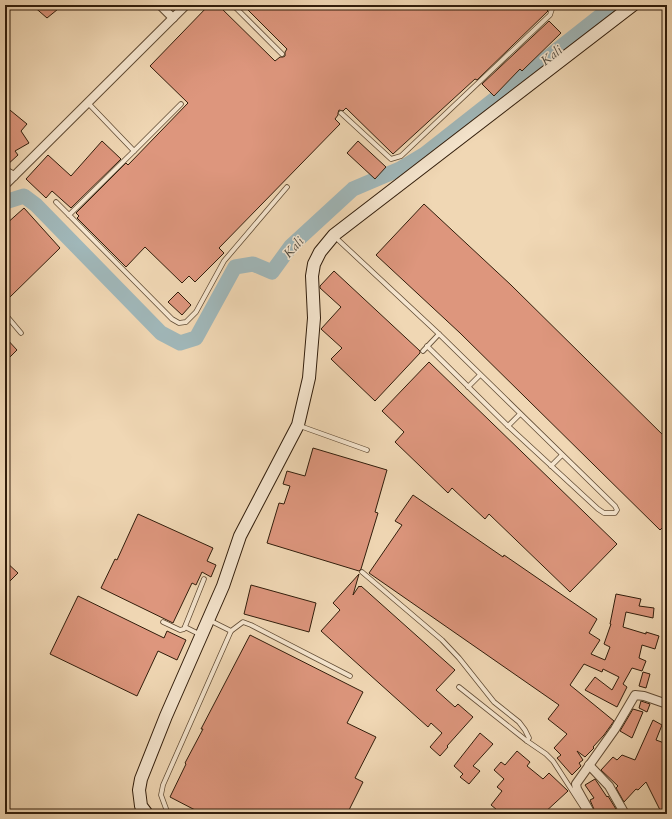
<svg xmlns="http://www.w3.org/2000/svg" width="672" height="819" font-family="Cardo,serif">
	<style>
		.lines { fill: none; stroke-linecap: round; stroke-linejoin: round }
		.river { stroke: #a0b7b9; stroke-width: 15 }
		.building { fill: #dd967d; stroke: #311d0b }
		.lane-casing { stroke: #614c35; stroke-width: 5.5 }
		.street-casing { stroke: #614c35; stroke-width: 10 }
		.secondary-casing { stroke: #311d0b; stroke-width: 14 }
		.lane { stroke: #f5e5ce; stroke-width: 4 }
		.street { stroke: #f5e5ce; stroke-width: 8 }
		.secondary { stroke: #f5e5ce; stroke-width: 12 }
		.labels { text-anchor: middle; stroke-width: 3; stroke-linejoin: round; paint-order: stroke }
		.water-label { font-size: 13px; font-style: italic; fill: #524b3f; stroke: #f5e5ce }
	</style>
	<rect width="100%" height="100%" fill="#f0d7b4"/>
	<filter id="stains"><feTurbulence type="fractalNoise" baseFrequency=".005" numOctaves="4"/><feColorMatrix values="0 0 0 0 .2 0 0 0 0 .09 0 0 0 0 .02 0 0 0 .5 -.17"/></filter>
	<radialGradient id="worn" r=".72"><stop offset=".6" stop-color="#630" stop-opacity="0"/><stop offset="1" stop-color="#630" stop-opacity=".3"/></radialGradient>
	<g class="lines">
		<path class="river" d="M5 202 24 196 36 205 161 333 180 343 196 338 235 267 253 264 272 272 291 246 353 189 400 169 425 154 614 5"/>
	</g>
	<g class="building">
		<path d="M32 5H63L47 18Z"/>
		<path d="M209 5H218L275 61 280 57H283L285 56V52L287 49 243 5H542L548 11 477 80 475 79 393 154 346 108 343 111 339 110 338 113V115L335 119 340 124 219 248 224 253 195 282 189 276 182 283 145 247 126 267 77 218 79 216 76 213 126 163 128 165 188 103 150 66Z"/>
		<path d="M549 21 561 33 522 71 520 69 494 96 482 84Z"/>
		<path d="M5 106 27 124 21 131 29 143 15 151 18 155 6 166H5V149L10 144 5 140Z"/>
		<path d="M102 141 121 159 71 208 52 191 46 198 26 179 48 155 71 176Z"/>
		<path d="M358 141 386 167 375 179 347 153Z"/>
		<path d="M424 204 511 285 667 439V451L664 454 667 458V490L662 495 667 500V523L660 530 460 333 376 255Z"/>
		<path d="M24 208 60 248 10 297 5 293V225Z"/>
		<path d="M334 271 420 351V353L375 401 331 359 342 348 321 329 341 307 320 288V286Z"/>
		<path d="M178 292 191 305 182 315 168 302Z"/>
		<path d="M5 337 17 350 5 362Z"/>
		<path d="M429 362 617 544 570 592 489 514 485 519 452 488 448 493 395 442 404 432 382 411Z"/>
		<path d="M313 448 387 470 375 512 378 513 361 569 359 571 267 543 279 503 284 504 290 486 283 484 287 471 305 476Z"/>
		<path d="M413 495 503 557 504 555 597 619 589 633 600 640 591 654 605 660 610 647 604 644 611 624H610L616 594 641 599 639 606 654 608 653 618 626 612 623 627 646 634V632L659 636 655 649 642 645 639 658 646 661 642 671 632 668 623 684 627 687 617 707 585 690 595 677 612 690 619 677 603 669 602 672 584 664 570 685 614 721 604 735 593 747 594 748 585 757 577 751 583 760 579 763 581 766 572 775 557 758 561 755 554 748 567 734 548 719 559 705 369 573 402 525 395 521Z"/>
		<path d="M138 514 213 548 207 561 216 565 211 577 202 572 196 585 192 583 173 623 101 588 115 559 117 560Z"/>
		<path d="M5 561 18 573 5 586Z"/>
		<path d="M359 574 353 595 359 586 360 587 361 586 455 670 436 690 455 707 458 704 473 717 447 746 448 747 440 756 430 747 442 733 431 723 428 727 321 631 340 610 333 603Z"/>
		<path d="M251 585 316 603 309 632 244 614Z"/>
		<path d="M78 596 164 638 167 631 186 640 177 660 158 651 137 696 50 654Z"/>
		<path d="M250 635 363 692 347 723 376 737 355 778 363 782 347 814H195L197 811 170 797 186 764 185 763 203 729H201Z"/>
		<path d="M643 672 650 674 646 688 639 686Z"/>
		<path d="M641 701 650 704 647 712 639 708Z"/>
		<path d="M633 709 643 712 632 738 620 731Z"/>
		<path d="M653 720 662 725 656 740 667 744V814H662L646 782 638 790 636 789 624 802 616 788 618 786 601 770 613 757 617 760 622 755 635 760Z"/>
		<path d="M480 733 493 744 473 766 480 771 469 784 460 777 463 774 454 766Z"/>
		<path d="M517 751 530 762 527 766 543 779 549 773 568 791 543 814H502L491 805 502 791 497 787 504 779 494 770 501 762 505 765Z"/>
		<path d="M595 779 607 797 608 796 619 814H596L590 800 594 798 585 785Z"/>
	</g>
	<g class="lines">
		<g class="lane-casing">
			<g id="lane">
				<path d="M233 5 282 54"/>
				<path d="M88 103 134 151 181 104"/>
				<path d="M341 113 391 159 401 156 550 15 552 9 549 5"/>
				<path d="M134 151 69 215 172 319 179 323 186 322 196 312 224 261 287 187"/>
				<path d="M56 202 69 215"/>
				<path d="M334 236 439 334 615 506 617 510 615 513H604L598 509 508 426 427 346"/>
				<path d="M5 314 21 333"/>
				<path d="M423 351 439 334"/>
				<path d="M468 387 480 375"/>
				<path d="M300 426 367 450"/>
				<path d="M508 426 520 414"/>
				<path d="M551 466 562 455"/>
				<path d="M362 572 442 640 459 658 494 702 519 722 525 730 529 738 527 741"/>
				<path d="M209 620 231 631 243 622 251 625 350 676"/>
				<path d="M163 622 180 630 184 629 204 579"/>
				<path d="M185 627 199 634"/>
				<path d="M459 687 527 741 546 754 553 761 584 809"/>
				<path d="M168 814 161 795 163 785 231 631"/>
			</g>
		</g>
		<g class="street-casing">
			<g id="street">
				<path d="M160 5 173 18"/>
				<path d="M5 171 14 176"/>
				<path d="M5 185 186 5"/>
				<path d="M589 765 609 786 625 814"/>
				<path d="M591 814 577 789 576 784 615 729 635 695 644 696 667 704"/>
			</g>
		</g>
		<g class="secondary-casing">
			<path id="secondary" d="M147 814 141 806 139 790 141 779 166 716 223 586 240 536 298 425 309 378 314 318 312 276 314 264 320 252 334 235 633 5"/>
		</g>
		<use href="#lane" class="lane"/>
		<use href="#street" class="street"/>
		<use href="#secondary" class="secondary"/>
	</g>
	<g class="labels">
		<g class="water-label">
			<text transform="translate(551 55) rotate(-38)" y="5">Kali</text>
			<text transform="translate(293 247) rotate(-48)" y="5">Kali</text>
		</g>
	</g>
	<rect width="672" height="819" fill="none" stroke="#f0d7b4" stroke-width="20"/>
	<rect x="6" y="6" width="660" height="807" fill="none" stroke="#311d0b" stroke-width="2"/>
	<rect x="10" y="10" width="652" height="799" fill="none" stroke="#311d0b"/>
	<rect width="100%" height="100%" filter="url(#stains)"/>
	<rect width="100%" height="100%" fill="url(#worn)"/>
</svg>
